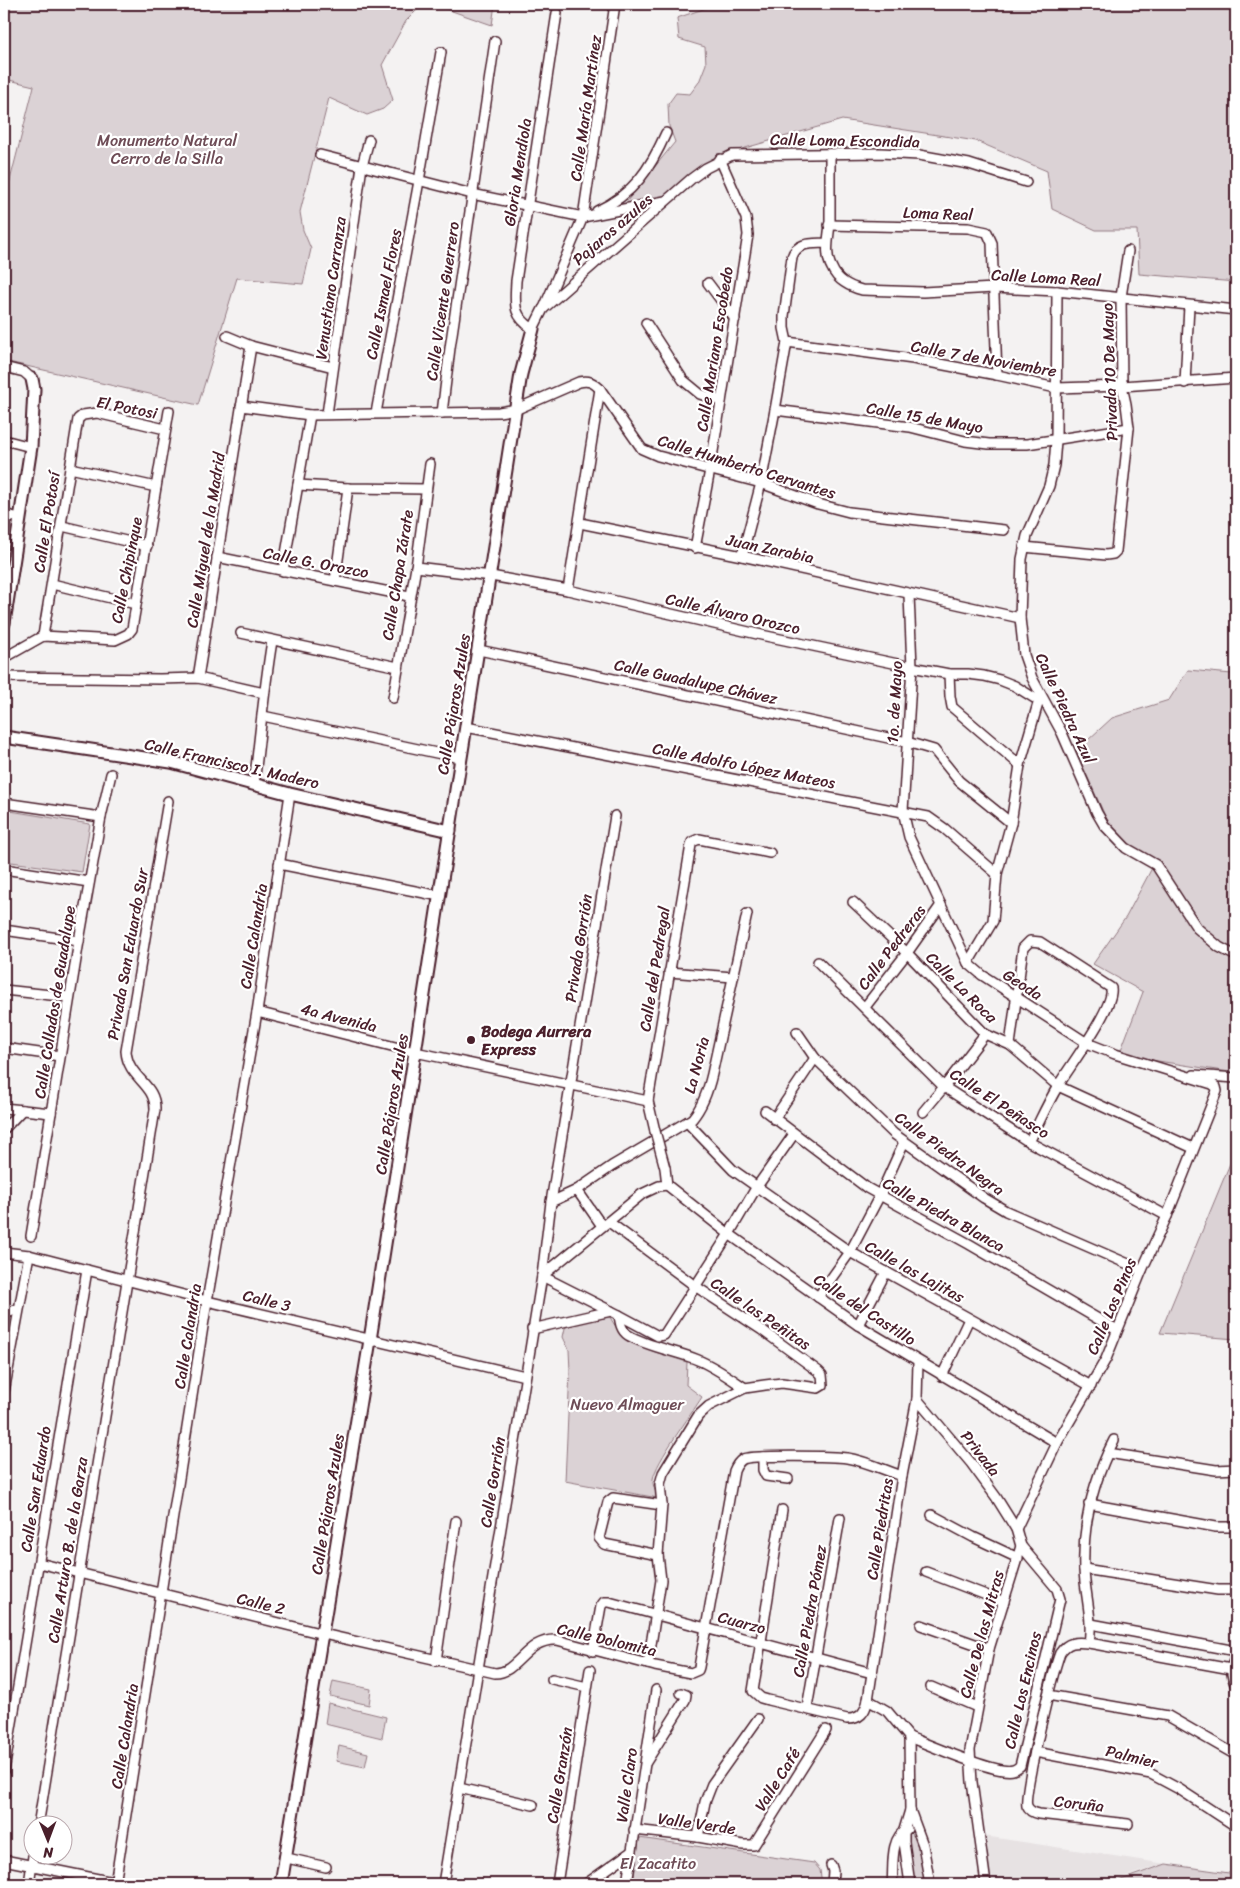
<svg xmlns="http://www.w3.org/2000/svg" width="1240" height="1888" font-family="Sriracha,sans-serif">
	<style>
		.built { fill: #e7e2e3 }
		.green { fill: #dbd2d5; stroke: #927880 }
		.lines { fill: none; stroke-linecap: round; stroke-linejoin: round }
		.minor-casing { stroke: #4a1f2b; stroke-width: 12 }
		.tertiary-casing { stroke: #4a1f2b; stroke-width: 15 }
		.minor { stroke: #fff; stroke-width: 9 }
		.tertiary { stroke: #fff; stroke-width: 11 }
		.minor-bridge-casing { stroke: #4a1f2b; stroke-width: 12; stroke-linecap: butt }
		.minor-bridge { stroke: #fff; stroke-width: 9 }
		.poi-dot { fill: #4a1f2b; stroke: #fff; stroke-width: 2 }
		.labels { text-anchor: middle; stroke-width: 4.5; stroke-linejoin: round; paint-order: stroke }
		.street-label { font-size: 16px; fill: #4a1f2b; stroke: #fff }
		.park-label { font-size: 16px; fill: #6e4c56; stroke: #fff }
		.poi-label { font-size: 16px; font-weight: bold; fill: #4a1f2b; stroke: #fff; text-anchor: start }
	</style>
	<rect width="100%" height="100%" fill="#f4f2f2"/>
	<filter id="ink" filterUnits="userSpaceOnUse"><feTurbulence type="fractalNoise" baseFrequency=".02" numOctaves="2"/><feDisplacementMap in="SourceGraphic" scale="10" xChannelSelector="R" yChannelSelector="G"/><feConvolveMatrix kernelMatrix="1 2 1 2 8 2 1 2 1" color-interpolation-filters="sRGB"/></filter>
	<g filter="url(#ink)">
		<path class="built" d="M984 1836 1166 1864 1142 1871 1105 1884H992Z"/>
		<g class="green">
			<path d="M4 4H423L406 21 382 65 393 100 383 109 367 115 329 98 300 212 303 230 311 249 303 284 237 278 198 405 4 361V204L34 86 5 79Z"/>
			<path d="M432 4H495L492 25Z"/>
			<path d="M711 4H1236V282L1139 274 1137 230H1096L1052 209 1047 171 976 141 842 120 728 153 684 180 647 210 618 218V212L675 142 669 126 668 104 676 93 690 94 699 82 706 64 705 47 679 39 677 18 706 8Z"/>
			<path d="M1236 646V1073L1119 1055 1143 992 1093 964 1126 917 1152 868 1110 827 1076 751 1112 718 1169 700 1188 670 1232 674Z"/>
			<path d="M4 810 90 824 82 872 4 861Z"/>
			<path d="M1236 1149V1339L1160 1333Z"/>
			<path d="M610 1317C624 1346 659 1353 687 1362L686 1385 702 1397C691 1415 656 1461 653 1479 652 1485 656 1492 658 1498L565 1481 570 1371 569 1350 563 1337 565 1328 570 1324Z"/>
			<path d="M333 1681 371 1689 369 1705 330 1696Z"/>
			<path d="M328 1703 386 1717 382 1738 325 1724Z"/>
			<path d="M339 1746 368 1753 365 1767 336 1761Z"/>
			<path d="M910 1833 916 1838 918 1844 925 1884H911L905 1842Z"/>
			<path d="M639 1838 814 1863 820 1870 822 1884H633Z"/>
			<path d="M1166 1864 1236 1874V1884H1110Z"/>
		</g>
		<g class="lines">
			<g class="minor-casing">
				<g id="minor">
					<path d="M557 13 516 281C515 304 512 315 533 329L543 309 691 179 706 168 732 155 880 153 919 155 969 164 1026 182"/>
					<path d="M830 154C830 177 830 200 830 223 829 238 824 254 832 268 837 280 850 287 862 290L923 292 994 288 1057 291 1236 310"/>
					<path d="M320 155 472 194 583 217 665 201"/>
					<path d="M597 211C634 194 650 169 666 133"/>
					<path d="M829 225 968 228 987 232 992 243 997 375"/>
					<path d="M708 283 735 319"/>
					<path d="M1057 291 1056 441 1054 465 1049 486 1027 536 1022 559 1020 618 1024 655 1032 678 1062 733 1097 813 1104 825 1126 848 1156 865 1197 928 1219 947 1236 956"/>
					<path d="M544 308 583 217 615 4"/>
					<path d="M646 323 683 380 700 394 721 401"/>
					<path d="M227 336 251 346 333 367"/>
					<path d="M787 342 913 359 997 375 1056 388 1122 386 1236 378"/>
					<path d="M4 367 24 372 32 379"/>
					<path d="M1185 383 1189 306"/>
					<path d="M241 406 310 415 499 412 517 409 579 382C589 380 593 382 600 389L642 449 658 456 761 483 818 504 849 512 1004 530"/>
					<path d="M775 410 910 427 965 441 989 444H1027L1129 428"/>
					<path d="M376 413 419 181 441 52"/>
					<path d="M442 413 450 348 495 41"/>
					<path d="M327 414 362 166 369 140"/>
					<path d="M4 440 31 447"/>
					<path d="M70 468 156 487"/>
					<path d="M298 485 348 488 426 489"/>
					<path d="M4 514 19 518"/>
					<path d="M580 523 742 556 1020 618"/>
					<path d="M62 526 147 546"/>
					<path d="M1024 547 1106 555 1113 554 1116 551 1129 428 1126 404 1122 386 1121 297 1128 251"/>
					<path d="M695 548 710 470 748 235 746 218 720 159"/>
					<path d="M742 556 761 483 775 410 787 342 784 328V316L792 257C797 241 814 244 827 243"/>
					<path d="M217 557 409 596"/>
					<path d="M416 567 491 576 568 590 766 636 912 667 949 674H968L984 676 1000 680 1015 686 1039 701"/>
					<path d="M283 571 310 415"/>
					<path d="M335 581 348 488"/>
					<path d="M52 584 136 604"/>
					<path d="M568 590 600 389"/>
					<path d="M909 595 912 667 903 811 909 837 968 963 982 975 1087 1043 1115 1054 1212 1084 1216 1087 1217 1091 1167 1216 1142 1270 1106 1359 1057 1443 1016 1529"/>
					<path d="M241 633 398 667"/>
					<path d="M43 636 78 419 83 415 97 413 165 429"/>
					<path d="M479 650 907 742 934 750 959 781 1011 823"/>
					<path d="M4 658 43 636 115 640 128 634 132 629 169 411"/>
					<path d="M949 674 950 696 952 707 1020 765"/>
					<path d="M4 677 160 679 198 678 264 693"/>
					<path d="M198 678 251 346"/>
					<path d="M393 698 416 567 430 464"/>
					<path d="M263 716 460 758"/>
					<path d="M466 727 928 817 945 829 997 874"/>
					<path d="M254 784C260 736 264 689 272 641"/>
					<path d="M4 803 101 817"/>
					<path d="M279 864 440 896"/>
					<path d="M4 869 89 882"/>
					<path d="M853 902 907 953 985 1034 1010 1045 1058 1086 1193 1148"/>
					<path d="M4 930 79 941"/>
					<path d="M818 962 944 1087 1029 1142 1167 1216"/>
					<path d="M968 963 993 921 997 874 1011 823 1020 765 1040 697"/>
					<path d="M669 972 733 977"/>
					<path d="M4 990 69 997"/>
					<path d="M865 1007 907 953 941 905"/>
					<path d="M257 1012 415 1052 648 1101 655 1131"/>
					<path d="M797 1032 815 1058 894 1134 984 1198 1006 1211 1142 1270"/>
					<path d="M1010 1045 1023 948 1030 941 1040 942 1111 988C1115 1007 1069 1067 1058 1086 1047 1104 1039 1123 1029 1142"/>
					<path d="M4 1048 60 1056"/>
					<path d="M1194 1075 1236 1078"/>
					<path d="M648 1101 691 845 692 842 699 839 770 853"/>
					<path d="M4 1108 51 1113"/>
					<path d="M765 1111 867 1188 969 1244 1117 1330"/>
					<path d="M923 1112 944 1087 985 1034"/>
					<path d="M774 1119 815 1058"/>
					<path d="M687 1122 733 1170 850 1252 1091 1386"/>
					<path d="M4 1129 22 1110"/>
					<path d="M667 1185 729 1234 858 1325 1057 1443"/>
					<path d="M577 1190 612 1166 692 1119C703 1106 708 1091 712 1074L747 914"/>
					<path d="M551 1202 577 1190 602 1226"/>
					<path d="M609 1222 695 1286 762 1330 818 1371 822 1375 823 1385 818 1388 782 1383 765 1385 745 1388 709 1406 698 1416 663 1473 660 1484 662 1505 658 1555 661 1580 648 1664"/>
					<path d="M31 1236 79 941 101 817 111 774"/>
					<path d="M4 1252 29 1255 207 1301 525 1376"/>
					<path d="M542 1276 619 1315 658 1336 664 1335 729 1234 756 1188 794 1134"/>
					<path d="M542 1276 642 1194 659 1186 667 1185 665 1168"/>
					<path d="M818 1297 850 1252 880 1195 904 1142"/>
					<path d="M4 1314 18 1309"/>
					<path d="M619 1315C620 1322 621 1331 628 1335 648 1347 677 1351 698 1360 715 1367 730 1378 745 1388"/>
					<path d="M858 1325 886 1272"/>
					<path d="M532 1329 611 1311"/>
					<path d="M942 1376 969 1319"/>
					<path d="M4 1392 29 1255"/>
					<path d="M1108 1453 1216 1470 1236 1469"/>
					<path d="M763 1457V1470L766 1476 788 1479"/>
					<path d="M1089 1504 1216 1527H1236"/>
					<path d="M782 1510 753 1691 761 1698 768 1700 847 1719C860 1719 865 1713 868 1700L902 1476 917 1399 918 1362"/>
					<path d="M932 1515 973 1537 1018 1558"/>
					<path d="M658 1555 604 1544 599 1538 608 1502 613 1498 662 1505"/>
					<path d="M39 1563 323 1634 495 1673C518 1673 526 1638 557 1640L655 1666 691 1673 698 1670 699 1667 734 1471C736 1466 738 1462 743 1459 752 1455 834 1456 847 1458 866 1461 884 1470 902 1476"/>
					<path d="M1084 1569 1218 1590H1236"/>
					<path d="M926 1572 1004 1602"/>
					<path d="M1091 1624 1236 1651"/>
					<path d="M921 1625 989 1649"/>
					<path d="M1089 1643C1093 1619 1085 1594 1084 1570 1082 1523 1093 1481 1114 1440"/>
					<path d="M593 1651 601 1606 604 1602H609L872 1673"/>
					<path d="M1236 1657C1230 1666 1231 1676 1236 1686"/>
					<path d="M436 1661 456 1521"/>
					<path d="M552 1679 587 1687"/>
					<path d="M931 1687 977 1707"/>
					<path d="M1048 1695 1168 1716 1236 1755"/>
					<path d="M868 1700 887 1711 909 1737 910 1810 904 1830V1842L910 1884"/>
					<path d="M807 1708 840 1518"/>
					<path d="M909 1737C927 1744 998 1775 1013 1770 1017 1769 1017 1768 1020 1766L1060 1599 1057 1589 1021 1546 1016 1529 996 1497 971 1463 917 1399"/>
					<path d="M1035 1752 1151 1774 1179 1789 1234 1825 1236 1828"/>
					<path d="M646 1762 685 1700 686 1695 681 1693"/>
					<path d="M4 1771 87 1270"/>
					<path d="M459 1788 533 1805"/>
					<path d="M910 1810 923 1845 930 1884"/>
					<path d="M1128 1824 1039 1814C1034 1813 1029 1811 1027 1806 1023 1794 1053 1671 1060 1653 1068 1641 1076 1642 1089 1643L1231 1669"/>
					<path d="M38 1826 155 1110C156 1083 128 1079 126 1051L168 801"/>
					<path d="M634 1830 698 1837 743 1845H754L826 1730"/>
					<path d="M698 1837 705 1802 712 1784 758 1719"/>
					<path d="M287 1858 326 1867"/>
					<path d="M4 1860 123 1884"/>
					<path d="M831 1865 833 1871 832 1884"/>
					<path d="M29 1884 33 1856"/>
					<path d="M115 1884 207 1301 257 1012 290 794"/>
					<path d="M443 1884 542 1276 551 1202 615 816"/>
					<path d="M557 1884 590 1670"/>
					<path d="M586 1884 631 1852"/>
					<path d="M627 1884 656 1690"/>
					<path d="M892 1884C894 1867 889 1839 907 1829"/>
					<path d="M986 1884 972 1782 970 1750 989 1649 1021 1546"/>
				</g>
			</g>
			<g class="tertiary-casing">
				<g id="tertiary">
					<path d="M4 623 31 447 34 389 32 379"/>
					<path d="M4 737 171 762 290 794 450 831"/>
					<path d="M281 1884 370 1340 521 374 533 329"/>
				</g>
			</g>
			<use href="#minor" class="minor"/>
			<use href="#tertiary" class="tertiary"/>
			<g class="minor-bridge-casing">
				<path id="minor-bridge" d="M655 1131 665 1168"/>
			</g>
			<use href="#minor-bridge" class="minor-bridge"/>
		</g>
	</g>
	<circle class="poi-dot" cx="471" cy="1040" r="5"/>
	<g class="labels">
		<g class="street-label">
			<text transform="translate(585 108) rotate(-82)" y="6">Calle María Martínez</text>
			<text transform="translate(845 140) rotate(1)" y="6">Calle Loma Escondida</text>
			<text transform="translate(517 172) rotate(-81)" y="6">Gloria Mendiola</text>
			<text transform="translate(938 213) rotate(2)" y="6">Loma Real</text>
			<text transform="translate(612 229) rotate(-41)" y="6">Pajaros azules</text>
			<text transform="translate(1046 277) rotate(3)" y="6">Calle Loma Real</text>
			<text transform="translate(330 288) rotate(-82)" y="6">Venustiano Carranza</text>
			<text transform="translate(383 294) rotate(-79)" y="6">Calle Ismael Flores</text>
			<text transform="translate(442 301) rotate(-82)" y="6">Calle Vicente Guerrero</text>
			<text transform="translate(714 349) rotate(-81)" y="6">Calle Mariano Escobedo</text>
			<text transform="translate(984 358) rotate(10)" y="6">Calle 7 de Noviembre</text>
			<text transform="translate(1109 372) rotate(-92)" y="6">Privada 10 De Mayo</text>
			<text transform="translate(127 407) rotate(11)" y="6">El Potosi</text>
			<text transform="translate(925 417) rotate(10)" y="6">Calle 15 de Mayo</text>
			<text transform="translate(747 466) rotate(17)" y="6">Calle Humberto Cervantes</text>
			<text transform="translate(46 522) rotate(-81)" y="6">Calle El Potosí</text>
			<text transform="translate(205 540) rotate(-81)" y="6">Calle Miguel de la Madrid</text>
			<text transform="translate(770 548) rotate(12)" y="6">Juan Zarabia</text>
			<text transform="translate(316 562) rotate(11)" y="6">Calle G. Orozco</text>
			<text transform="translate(126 570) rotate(-79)" y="6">Calle Chipinque</text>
			<text transform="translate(397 575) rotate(-81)" y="6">Calle Chapa Zárate</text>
			<text transform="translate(733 613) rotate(13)" y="6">Calle Álvaro Orozco</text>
			<text transform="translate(696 681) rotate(12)" y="6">Calle Guadalupe Chávez</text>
			<text transform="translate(894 702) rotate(-87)" y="6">1o. de Mayo</text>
			<text transform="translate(453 704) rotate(-81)" y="6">Calle Pájaros Azules</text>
			<text transform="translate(1066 708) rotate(65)" y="6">Calle Piedra Azul</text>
			<text transform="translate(232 763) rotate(13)" y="6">Calle Francisco I. Madero</text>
			<text transform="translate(744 765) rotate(11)" y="6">Calle Adolfo López Mateos</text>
			<text transform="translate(253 936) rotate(-81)" y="6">Calle Calandria</text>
			<text transform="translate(891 947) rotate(-53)" y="6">Calle Pedreras</text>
			<text transform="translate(578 948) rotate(-81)" y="6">Privada Gorrión</text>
			<text transform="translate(127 954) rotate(-80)" y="6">Privada San Eduardo Sur</text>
			<text transform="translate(654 969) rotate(-81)" y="6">Calle del Pedregal</text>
			<text transform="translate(1023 984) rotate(33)" y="6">Geoda</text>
			<text transform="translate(962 987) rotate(45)" y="6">Calle La Roca</text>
			<text transform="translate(54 1002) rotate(-81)" y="6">Calle Collados de Guadalupe</text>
			<text transform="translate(339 1017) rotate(14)" y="6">4a Avenida</text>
			<text transform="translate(696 1065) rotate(-75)" y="6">La Noria</text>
			<text transform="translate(1000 1103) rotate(33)" y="6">Calle El Peñasco</text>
			<text transform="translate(391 1104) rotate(-81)" y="6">Calle Pájaros Azules</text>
			<text transform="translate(950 1153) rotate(36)" y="6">Calle Piedra Negra</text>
			<text transform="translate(944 1214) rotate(29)" y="6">Calle Piedra Blanca</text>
			<text transform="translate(915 1271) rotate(29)" y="6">Calle las Lajitas</text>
			<text transform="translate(267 1300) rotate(14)" y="6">Calle 3</text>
			<text transform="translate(1111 1306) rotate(-67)" y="6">Calle Los Pinos</text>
			<text transform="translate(865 1309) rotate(33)" y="6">Calle del Castillo</text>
			<text transform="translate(761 1313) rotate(34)" y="6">Calle las Peñitas</text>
			<text transform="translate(187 1336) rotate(-81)" y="6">Calle Calandria</text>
			<text transform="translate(981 1453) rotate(52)" y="6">Privada</text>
			<text transform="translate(492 1482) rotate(-81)" y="6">Calle Gorrión</text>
			<text transform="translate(35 1489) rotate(-81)" y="6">Calle San Eduardo</text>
			<text transform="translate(327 1504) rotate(-81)" y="6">Calle Pájaros Azules</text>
			<text transform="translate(879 1529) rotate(-81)" y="6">Calle Piedritas</text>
			<text transform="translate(67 1550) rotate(-81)" y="6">Calle Arturo B. de la Garza</text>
			<text transform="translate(261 1603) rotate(14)" y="6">Calle 2</text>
			<text transform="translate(809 1611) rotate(-80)" y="6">Calle Piedra Pómez</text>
			<text transform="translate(742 1622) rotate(15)" y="6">Cuarzo</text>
			<text transform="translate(981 1634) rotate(-75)" y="6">Calle De las Mitras</text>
			<text transform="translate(607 1639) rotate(13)" y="6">Calle Dolomita</text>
			<text transform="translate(1022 1690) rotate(-77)" y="6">Calle Los Encinos</text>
			<text transform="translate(124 1736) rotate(-81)" y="6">Calle Calandria</text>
			<text transform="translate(1132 1756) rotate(14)" y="6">Palmier</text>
			<text transform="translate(559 1775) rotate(-81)" y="6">Calle Granzón</text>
			<text transform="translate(777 1779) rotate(-58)" y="6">Valle Café</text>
			<text transform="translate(626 1785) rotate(-82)" y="6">Valle Claro</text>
			<text transform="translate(1079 1803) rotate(6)" y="6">Coruña</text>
			<text transform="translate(697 1823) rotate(8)" y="6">Valle Verde</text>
		</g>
		<g class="park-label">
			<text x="167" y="146">Monumento Natural<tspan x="167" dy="18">Cerro de la Silla</tspan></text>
			<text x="627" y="1410">Nuevo Almaguer</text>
			<text x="658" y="1869">El Zacatito</text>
		</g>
		<g class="poi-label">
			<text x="481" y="1037">Bodega Aurrera<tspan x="481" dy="18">Express</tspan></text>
		</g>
	</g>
	<rect width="1240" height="1888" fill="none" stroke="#fff" stroke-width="20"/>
	<rect x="10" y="10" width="1220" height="1868" fill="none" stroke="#4a1f2b" stroke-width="2" filter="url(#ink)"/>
	<g transform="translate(48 1840) rotate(179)"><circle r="24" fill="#ffffff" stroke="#b7a5aa"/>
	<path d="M0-4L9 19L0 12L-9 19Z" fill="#4a1f2b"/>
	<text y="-8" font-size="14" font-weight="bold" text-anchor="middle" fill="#4a1f2b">N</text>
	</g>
</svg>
